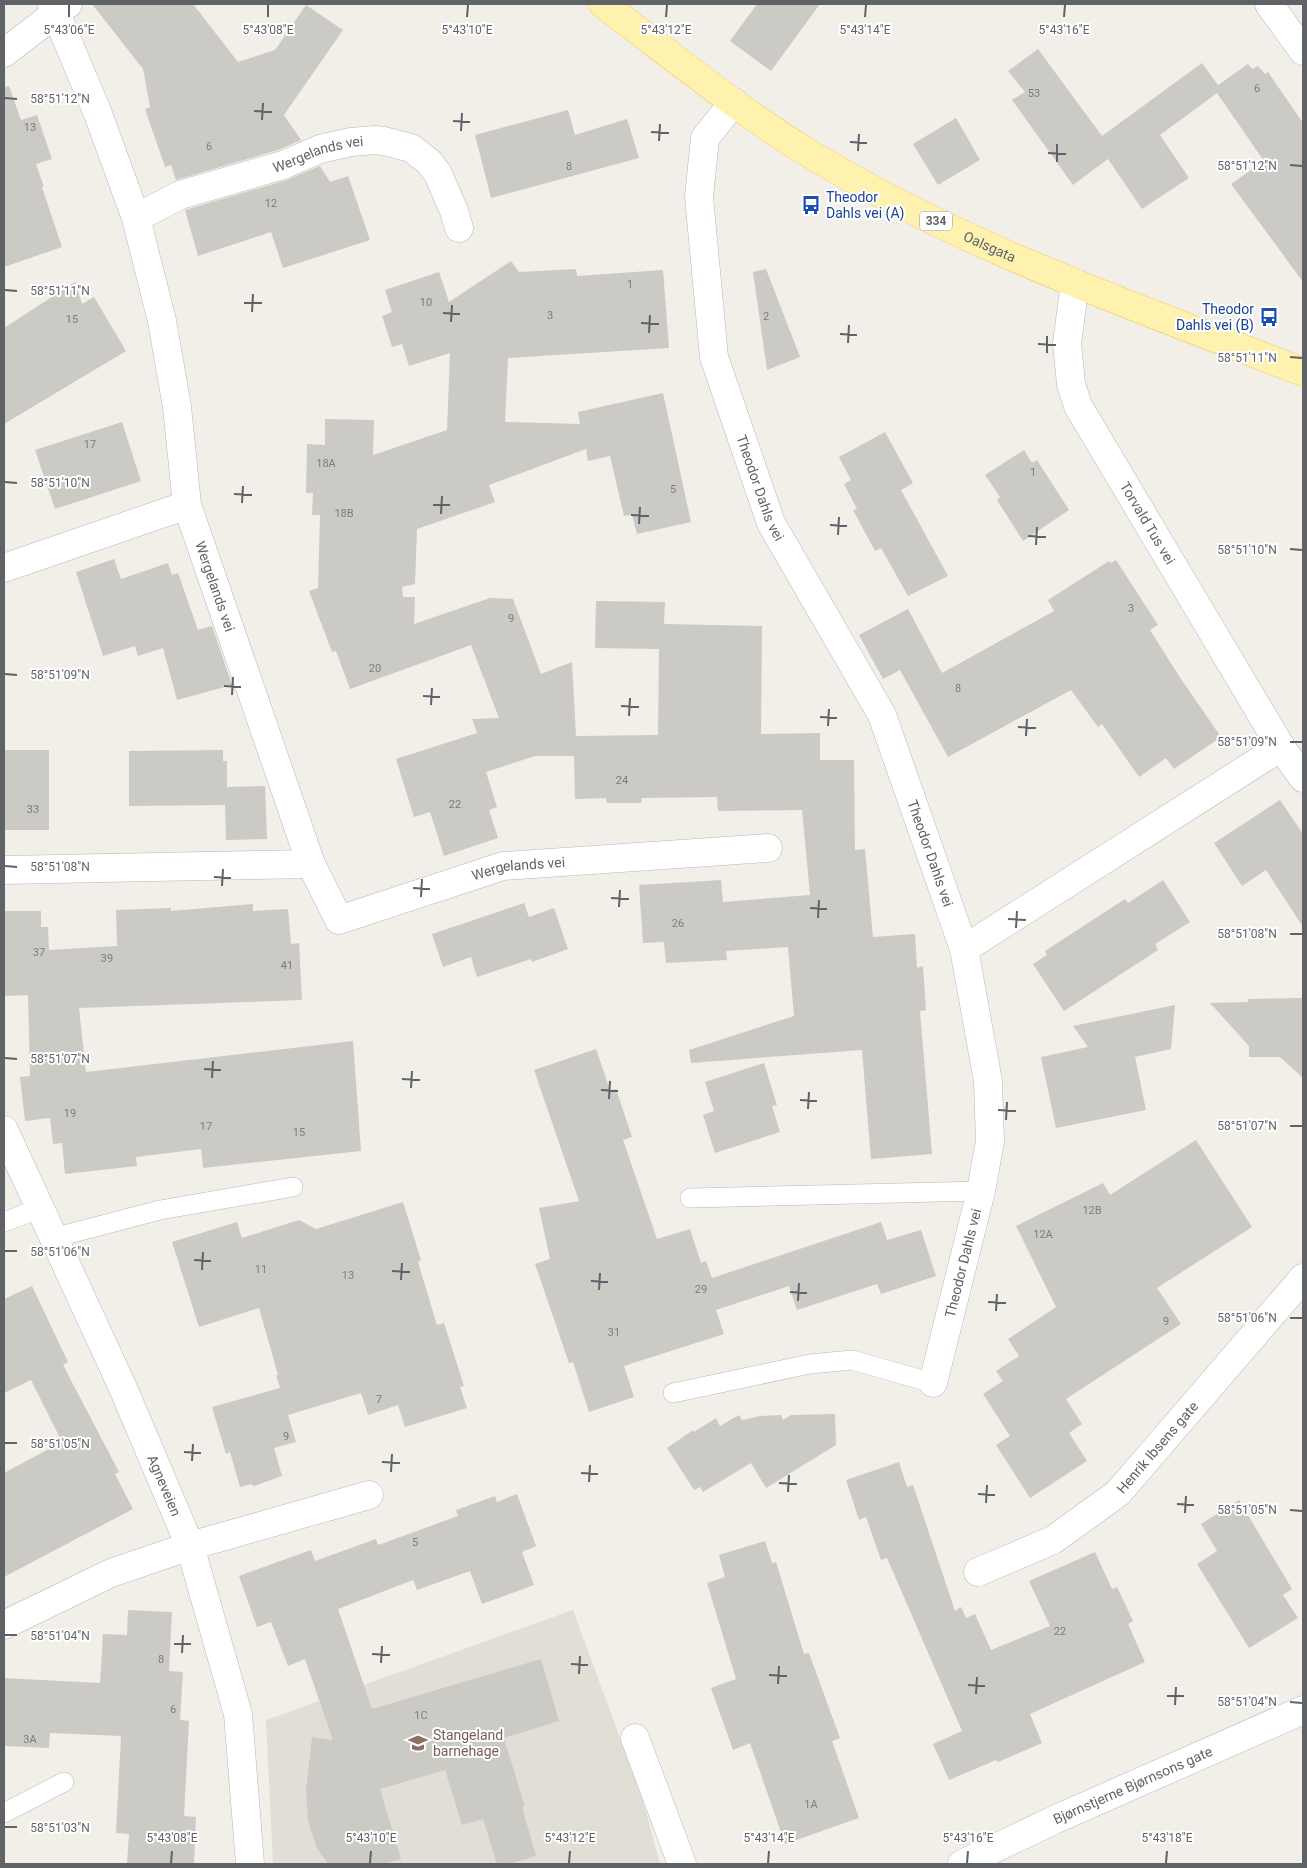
<svg xmlns="http://www.w3.org/2000/svg" width="1307" height="1868" font-family="Roboto,sans-serif">
	<style>
		.education { fill: #e1ded6 }
		.building { fill: #cccac5 }
		.lines { fill: none; stroke-linecap: round; stroke-linejoin: round }
		.lane-casing { stroke: #b5b8bc; stroke-width: 20 }
		.street-casing { stroke: #b5b8bc; stroke-width: 29 }
		.secondary-casing { stroke: #b6babf; stroke-width: 29 }
		.primary-casing { stroke: #f2c960; stroke-width: 29 }
		.lane { stroke: #fff; stroke-width: 19 }
		.street { stroke: #fff; stroke-width: 28 }
		.secondary { stroke: #fff; stroke-width: 28 }
		.primary { stroke: #fff2af; stroke-width: 28 }
		.ticks { fill: none; stroke: #5f6368; stroke-width: 2 }
		.labels { text-anchor: middle; stroke-width: 4; stroke-linejoin: round; paint-order: stroke }
		.number-label { font-size: 11px; fill: #7a7d7f }
		.shield { fill: #fff; stroke: #8f9295; stroke-width: 1 }
		.shield-label { font-size: 12px; font-weight: bold; fill: #5f6368 }
		.street-label { font-size: 14px; fill: #5f6368; stroke: #fff }
		.transit-label { font-size: 14px; fill: #164399; stroke: #fff; text-anchor: start }
		.education-label { font-size: 14px; fill: #785e54; stroke: #fff; text-anchor: start }
		.ticks-label { font-size: 12px; text-anchor: middle; fill: #5f6368; stroke: #fff; stroke-width: 4; stroke-linejoin: round; paint-order: stroke }
	</style>
	<rect width="100%" height="100%" fill="#f1efe8"/>
	<path class="education" d="M573 1610 643 1801 660 1864H273L266 1720Z"/>
	<g class="building">
		<path d="M92 4H193L238 62 275 50 306 5 343 30 284 115 301 140 278 150 176 180 171 165 165 167 145 109 150 107 143 69Z"/>
		<path d="M757 4H820L771 71 730 41Z"/>
		<path d="M1038 49 1102 136 1202 63 1218 85 1248 64 1252 69 1258 66 1265 74 1268 72 1303 123V282L1231 184 1264 161 1217 93 1160 135 1189 178 1142 209 1108 159 1073 185 1012 100 1025 92 1008 71Z"/>
		<path d="M9 86 21 120 37 115 52 159 36 164 44 187H42L62 247 4 267V87Z"/>
		<path d="M568 110 575 135 627 119 639 158 491 198 475 135Z"/>
		<path d="M956 118 980 160 938 185 913 144Z"/>
		<path d="M320 166 330 182 348 176 370 240 283 268 271 232 198 256 185 210 287 180Z"/>
		<path d="M511 261 519 272 576 269 577 276 663 270 669 348 508 358 505 422 580 424 578 412 663 393 691 522 637 534 632 515 624 516 610 456 588 461 586 449 489 485 495 502 417 529 415 584 402 587 403 597H415L414 624 490 598 513 599 541 674 572 662 576 736 658 735 659 649 595 648 596 601 665 602 664 624 762 626 761 734 820 733V760H854L855 850 865 849 873 937 915 934 917 968 923 966 926 1010 920 1011 932 1154 871 1159 862 1050 691 1063 689 1050 794 1016 788 947 726 951 727 960 666 963 664 942 643 943 639 885 721 880 723 902 810 895 802 810 718 811 717 797 642 798 641 803H607L606 798 575 799 574 756H535L486 772 497 807 489 810 498 838 444 856 430 812 414 817 396 759 477 733 472 719 499 718 471 645 350 689 336 651 332 652 309 591 318 588 320 515H312L313 493H306L307 444 325 445V419L374 420 373 455 447 430 450 353 409 366 402 344 392 347 382 316 392 312 385 290 439 272 449 302Z"/>
		<path d="M766 269 800 357 767 370 753 272Z"/>
		<path d="M75 282 82 304 94 297 126 351 4 424V328Z"/>
		<path d="M122 422 141 481 55 509 35 450Z"/>
		<path d="M885 432 913 483 901 490 948 576 908 596 881 548 875 551 853 510 857 509 844 484 851 480 839 457Z"/>
		<path d="M1024 450 1032 463 1037 460 1069 510 1023 541 997 500 1000 497 985 475Z"/>
		<path d="M114 559 121 579 168 563 172 575 178 573 198 630 212 626 232 685 177 700 163 648 138 656 135 646 103 656 76 572Z"/>
		<path d="M1116 560 1158 625 1150 630 1179 676 1221 737 1174 769 1166 758 1139 777 1102 724 1098 727 1071 690 948 757 900 670 883 679 859 635 908 609 942 673 1054 611 1048 600 1109 561 1111 563Z"/>
		<rect x="4" y="750" width="45" height="80"/>
		<path d="M223 750V761H227V787L265 786 267 839 226 840 225 805 129 806V751Z"/>
		<path d="M1280 800 1303 834V927L1266 870 1242 886 1214 843Z"/>
		<path d="M1163 880 1190 922 1155 944 1158 950 1064 1011 1033 964 1047 955 1045 951 1125 899 1128 903Z"/>
		<path d="M524 903 529 917 554 908 568 949 532 962 531 959 477 977 471 957 443 967 432 934Z"/>
		<path d="M253 904V911L288 909 291 944 299 943 302 1000 79 1008 86 1072 353 1041 361 1151 203 1168 201 1149 136 1157 137 1166 65 1174 62 1143 53 1144 50 1118 25 1121 20 1077 30 1076 28 995 4 996V911H41V927H48L49 950 117 946 116 910 171 908V911Z"/>
		<path d="M1303 998V1078L1280 1057H1249V1046L1210 1003 1248 1002V999Z"/>
		<path d="M1175 1005 1171 1049 1135 1057 1146 1110 1056 1128 1041 1057 1088 1047 1073 1026Z"/>
		<path d="M596 1049 610 1090 616 1089 632 1137 623 1140 657 1239 690 1229 701 1263 706 1261 712 1278 881 1222 887 1240 921 1230 936 1276 881 1294 877 1284 797 1310 789 1286 716 1310 724 1334 624 1366 634 1397 589 1412 573 1362 569 1363 535 1264 550 1259 539 1208 579 1201 534 1070Z"/>
		<path d="M764 1063 777 1105 772 1106 780 1132 715 1153 703 1115 714 1111 705 1082Z"/>
		<path d="M1196 1140 1252 1227 1157 1288 1181 1324 1066 1399 1082 1424 1069 1433 1087 1461 1030 1498 996 1445 1010 1436 983 1394 1003 1381 996 1371 1019 1356 1008 1339 1056 1307 1016 1226 1103 1183 1110 1195Z"/>
		<path d="M403 1202 421 1260 418 1262 437 1325 444 1323 464 1386 460 1387 467 1408 405 1427 398 1405 368 1415 361 1393 288 1415 296 1442 274 1448 282 1476 254 1486 251 1484 240 1487 230 1452 226 1454 212 1407 280 1388 276 1375H278L259 1308 199 1327 172 1242 237 1222 242 1238 299 1220 316 1229Z"/>
		<path d="M32 1286 68 1362 63 1365 119 1472 115 1474 133 1509 4 1577V1473L62 1442 31 1380 4 1393V1299Z"/>
		<path d="M835 1414 836 1445 766 1488 751 1463 703 1492 700 1487 694 1490 667 1448 693 1430 694 1432 716 1418 720 1426 739 1415 742 1420 760 1416 781 1415 783 1420 791 1415Z"/>
		<path d="M899 1462 907 1487 913 1485 955 1611 961 1607 966 1618 975 1614 991 1650 1050 1626 1029 1581 1095 1552 1112 1589 1117 1587 1133 1621 1128 1624 1145 1662 1030 1714 1042 1743 998 1762 996 1760 949 1780 933 1744 962 1731 887 1558 881 1560 866 1517 859 1520 846 1480Z"/>
		<path d="M517 1494 536 1546 522 1552 534 1585 482 1604 470 1571 417 1590 413 1580 338 1609 372 1709 541 1659 559 1721 504 1738 525 1807H522L536 1856 509 1864H497L483 1819 462 1825 445 1770 380 1789 401 1859 384 1864H328L317 1848 308 1821 306 1790 312 1737 333 1740 305 1659 288 1666 271 1622 257 1627 239 1576 311 1550 315 1561 376 1539 378 1545 458 1516 456 1510 495 1496 497 1502Z"/>
		<path d="M1239 1500 1292 1589 1283 1595 1298 1618 1249 1648 1197 1564 1217 1551 1201 1524Z"/>
		<path d="M765 1541 772 1563 776 1562 804 1654 809 1653 840 1738 832 1741 859 1818 785 1844 750 1743 733 1750 711 1688 736 1679 707 1583 725 1577 719 1555Z"/>
		<path d="M128 1610 172 1612 169 1671 183 1672 180 1720 189 1721 184 1816 196 1817 194 1864H127L129 1834 116 1833 121 1736 50 1733 49 1748 4 1746V1678L100 1683 103 1634 127 1635Z"/>
	</g>
	<g class="lines">
		<g class="lane-casing">
			<g id="lane">
				<path d="M690 1198 981 1191"/>
				<path d="M4 1222 41 1208"/>
				<path d="M53 1238 160 1210 293 1187"/>
				<path d="M673 1393 810 1364 852 1360 933 1383"/>
				<path d="M4 1813 64 1782"/>
			</g>
		</g>
		<g class="street-casing">
			<g id="street">
				<path id="s1" d="M52 4 98 114 136 218 162 321 177 407 187 505 311 864 339 920 503 866 768 848"/>
				<path d="M1269 4 1303 51"/>
				<path d="M4 53 68 4"/>
				<path id="s2" d="M734 102 705 138 699 197 714 357 771 523 882 715 964 949 988 1081 990 1141 981 1191 933 1383"/>
				<path id="s3" d="M136 218 180 195 283 165 320 149 351 142 375 140 384 141 411 148 429 162 438 174 454 211 459 228"/>
				<path id="s4" d="M1075 283 1067 343 1071 384 1078 406 1281 747 1303 778"/>
				<path d="M4 568 187 505"/>
				<path d="M4 870 311 864"/>
				<path d="M964 949 1281 747"/>
				<path id="s5" d="M4 1130 123 1388 190 1546 238 1714 250 1864"/>
				<path id="s6" d="M978 1572 1053 1540 1118 1493 1303 1278"/>
				<path d="M4 1625 111 1573 190 1546 369 1495"/>
				<path d="M635 1738 682 1864"/>
			</g>
		</g>
		<g class="secondary-casing">
			<g id="secondary">
				<path id="s7" d="M962 1864 1054 1820 1303 1710"/>
			</g>
		</g>
		<g class="primary-casing">
			<g id="primary">
				<path id="s8" d="M603 4C671 55 738 110 810 154 964 247 1136 307 1303 372"/>
			</g>
		</g>
		<use href="#lane" class="lane"/>
		<use href="#street" class="street"/>
		<use href="#secondary" class="secondary"/>
		<use href="#primary" class="primary"/>
	</g>
	<path class="ticks" d="M69 17V5M268 17V5M467 17 468 5M666 17 667 5M865 17 866 5M1064 17 1065 5M5 98 17 99M254 111 272 112M262 120 263 103M453 121 470 122M461 131 462 113M651 132 669 133M659 141 660 124M850 142 867 143M858 151 859 134M1048 153 1066 154M1057 162V144M1290 165 1302 166M5 290 17 291M244 303H262M252 312 253 294M443 313 460 314M451 322 452 305M641 323 659 324M649 333 650 315M840 334 857 335M848 343 849 325M1038 344 1056 345M1047 353V336M1290 357 1302 358M5 482 17 483M234 494 252 495M242 503 243 486M433 505H450M441 514 442 496M631 515 649 516M639 524 640 507M830 525 847 526M838 535 839 517M1028 536 1046 537M1036 545 1037 527M1290 549 1302 550M5 674 17 675M224 686 241 687M232 695 233 677M423 696 440 697M431 705 432 688M621 706 639 707M629 716 630 698M820 717 837 718M828 726 829 709M1018 727 1036 728M1026 736 1027 719M1290 742H1302M5 866 17 867M214 877 231 878M222 886 223 869M413 888 430 889M421 897 422 879M611 898 629 899M619 907 620 890M810 908 827 909M818 918 819 900M1008 919 1026 920M1016 928 1017 911M1290 934H1302M5 1058 17 1059M204 1069 221 1070M212 1078 213 1061M402 1079 420 1080M411 1088 412 1071M601 1090 618 1091M609 1099 610 1081M800 1100 817 1101M808 1109 809 1092M998 1110 1016 1111M1006 1120 1007 1102M1290 1126H1302M5 1251H17M194 1260 211 1261M202 1270 203 1252M392 1271 410 1272M401 1280 402 1263M591 1281 608 1282M599 1290 600 1273M790 1292 807 1293M798 1301 799 1283M988 1302 1006 1303M996 1311 997 1294M1290 1318H1302M5 1443H17M184 1452 201 1453M192 1461 193 1444M382 1462 400 1463M391 1472 392 1454M581 1473 598 1474M589 1482 590 1465M779 1483 797 1484M788 1492 789 1475M978 1494 995 1495M986 1503 987 1485M1177 1504 1194 1505M1290 1510 1302 1511M1185 1513 1186 1496M5 1635H17M174 1644H191M182 1653 183 1635M372 1654 390 1655M381 1663 382 1646M571 1664 588 1665M579 1674 580 1656M769 1675 787 1676M778 1684 779 1666M968 1685 985 1686M976 1694 977 1677M1167 1696H1184M1290 1702 1302 1703M1175 1705 1176 1687M5 1827H17M171 1863 172 1851M370 1863 371 1851M569 1863 570 1851M768 1863 769 1851M967 1863 968 1851M1166 1863 1167 1851"/>
	<defs>
		<g id="bus-bare" transform="scale(1.5)"><path d="M-5-6H5V4H4V6H2V4H-2V6H-4V4H-5ZM-3.5-4V0h7V-4ZM-3.5 1.2v1.5H-2V1.2ZM2 1.2v1.5H3.5V1.2Z" fill="#1a4fb4" stroke="#fff" stroke-width="2.5" paint-order="stroke"/></g>
		<g id="school-bare" transform="scale(1.5)"><path d="M0-5L7-2L0 1L-7-2ZM-4 1L0 2.5L4 1V4Q0 6-4 4Z" fill="#8d6e63" stroke="#fff" stroke-width="2.5" paint-order="stroke"/></g>
	</defs>
	<g fill-rule="evenodd">
		<use href="#bus-bare" x="811" y="205"/>
		<use href="#bus-bare" x="1269" y="317"/>
		<use href="#school-bare" x="418" y="1743"/>
	</g>
	<g class="labels">
		<g class="number-label">
			<text x="1257" y="92">6</text>
			<text x="1034" y="97">53</text>
			<text x="30" y="131">13</text>
			<text x="209" y="150">6</text>
			<text x="569" y="170">8</text>
			<text x="271" y="207">12</text>
			<text x="630" y="288">1</text>
			<text x="426" y="306">10</text>
			<text x="550" y="319">3</text>
			<text x="766" y="320">2</text>
			<text x="72" y="323">15</text>
			<text x="90" y="448">17</text>
			<text x="326" y="467">18A</text>
			<text x="1033" y="476">1</text>
			<text x="673" y="493">5</text>
			<text x="344" y="517">18B</text>
			<text x="1131" y="612">3</text>
			<text x="511" y="622">9</text>
			<text x="375" y="672">20</text>
			<text x="958" y="692">8</text>
			<text x="622" y="784">24</text>
			<text x="455" y="808">22</text>
			<text x="33" y="813">33</text>
			<text x="678" y="927">26</text>
			<text x="39" y="956">37</text>
			<text x="107" y="962">39</text>
			<text x="287" y="969">41</text>
			<text x="70" y="1117">19</text>
			<text x="206" y="1130">17</text>
			<text x="299" y="1136">15</text>
			<text x="1092" y="1214">12B</text>
			<text x="1043" y="1238">12A</text>
			<text x="261" y="1273">11</text>
			<text x="348" y="1279">13</text>
			<text x="701" y="1293">29</text>
			<text x="1166" y="1325">9</text>
			<text x="614" y="1336">31</text>
			<text x="379" y="1403">7</text>
			<text x="286" y="1440">9</text>
			<text x="415" y="1546">5</text>
			<text x="1060" y="1635">22</text>
			<text x="161" y="1663">8</text>
			<text x="173" y="1713">6</text>
			<text x="421" y="1719">1C</text>
			<text x="30" y="1743">3A</text>
			<text x="811" y="1808">1A</text>
		</g>
		<rect class="shield" x="920" y="211.5" width="32" height="19" rx="4"/>
		<g class="shield-label">
			<text x="936" y="225">334</text>
		</g>
		<g class="street-label">
			<text dy="5" stroke="none"><textPath href="#s3" startOffset="194">Wergelands vei</textPath></text>
			<text dy="5" stroke="none"><textPath href="#s8" startOffset="458">Oalsgata</textPath></text>
			<text dy="5" stroke="none"><textPath href="#s2" startOffset="405">Theodor Dahls vei</textPath></text>
			<text dy="5" stroke="none"><textPath href="#s4" startOffset="261">Torvald Tus vei</textPath></text>
			<text dy="5" stroke="none"><textPath href="#s1" startOffset="608">Wergelands vei</textPath></text>
			<text dy="5" stroke="none"><textPath href="#s2" startOffset="810">Theodor Dahls vei</textPath></text>
			<text dy="5" stroke="none"><textPath href="#s1" startOffset="1152">Wergelands vei</textPath></text>
			<text transform="translate(963 1263) rotate(-76)" y="5">Theodor Dahls vei</text>
			<text dy="5" stroke="none"><textPath href="#s6" startOffset="222">Henrik Ibsens gate</textPath></text>
			<text dy="5" stroke="none"><textPath href="#s5" startOffset="390">Agneveien</textPath></text>
			<text dy="5" stroke="none"><textPath href="#s7" startOffset="188">Bjørnstjerne Bjørnsons gate</textPath></text>
		</g>
		<g class="transit-label">
			<text x="826" y="202">Theodor<tspan x="826" dy="16">Dahls vei (A)</tspan></text>
			<text x="1254" y="314" text-anchor="end">Theodor<tspan x="1254" dy="16">Dahls vei (B)</tspan></text>
		</g>
		<g class="education-label">
			<text x="433" y="1740">Stangeland<tspan x="433" dy="16">barnehage</tspan></text>
		</g>
	</g>
	<g class="ticks-label">
		<text x="69" y="34">5°43'06"E</text>
		<text x="268" y="34">5°43'08"E</text>
		<text x="467" y="34">5°43'10"E</text>
		<text x="666" y="34">5°43'12"E</text>
		<text x="865" y="34">5°43'14"E</text>
		<text x="1064" y="34">5°43'16"E</text>
		<text x="60" y="103">58°51'12"N</text>
		<text x="1247" y="170">58°51'12"N</text>
		<text x="60" y="295">58°51'11"N</text>
		<text x="1247" y="362">58°51'11"N</text>
		<text x="60" y="487">58°51'10"N</text>
		<text x="1247" y="554">58°51'10"N</text>
		<text x="60" y="679">58°51'09"N</text>
		<text x="1247" y="746">58°51'09"N</text>
		<text x="60" y="871">58°51'08"N</text>
		<text x="1247" y="938">58°51'08"N</text>
		<text x="60" y="1063">58°51'07"N</text>
		<text x="1247" y="1130">58°51'07"N</text>
		<text x="60" y="1256">58°51'06"N</text>
		<text x="1247" y="1322">58°51'06"N</text>
		<text x="60" y="1448">58°51'05"N</text>
		<text x="1247" y="1514">58°51'05"N</text>
		<text x="60" y="1640">58°51'04"N</text>
		<text x="1247" y="1706">58°51'04"N</text>
		<text x="60" y="1832">58°51'03"N</text>
		<text x="172" y="1842">5°43'08"E</text>
		<text x="371" y="1842">5°43'10"E</text>
		<text x="570" y="1842">5°43'12"E</text>
		<text x="769" y="1842">5°43'14"E</text>
		<text x="968" y="1842">5°43'16"E</text>
		<text x="1167" y="1842">5°43'18"E</text>
	</g>
	<rect width="1307" height="1868" fill="none" stroke="#5f6368" stroke-width="10"/>
</svg>
